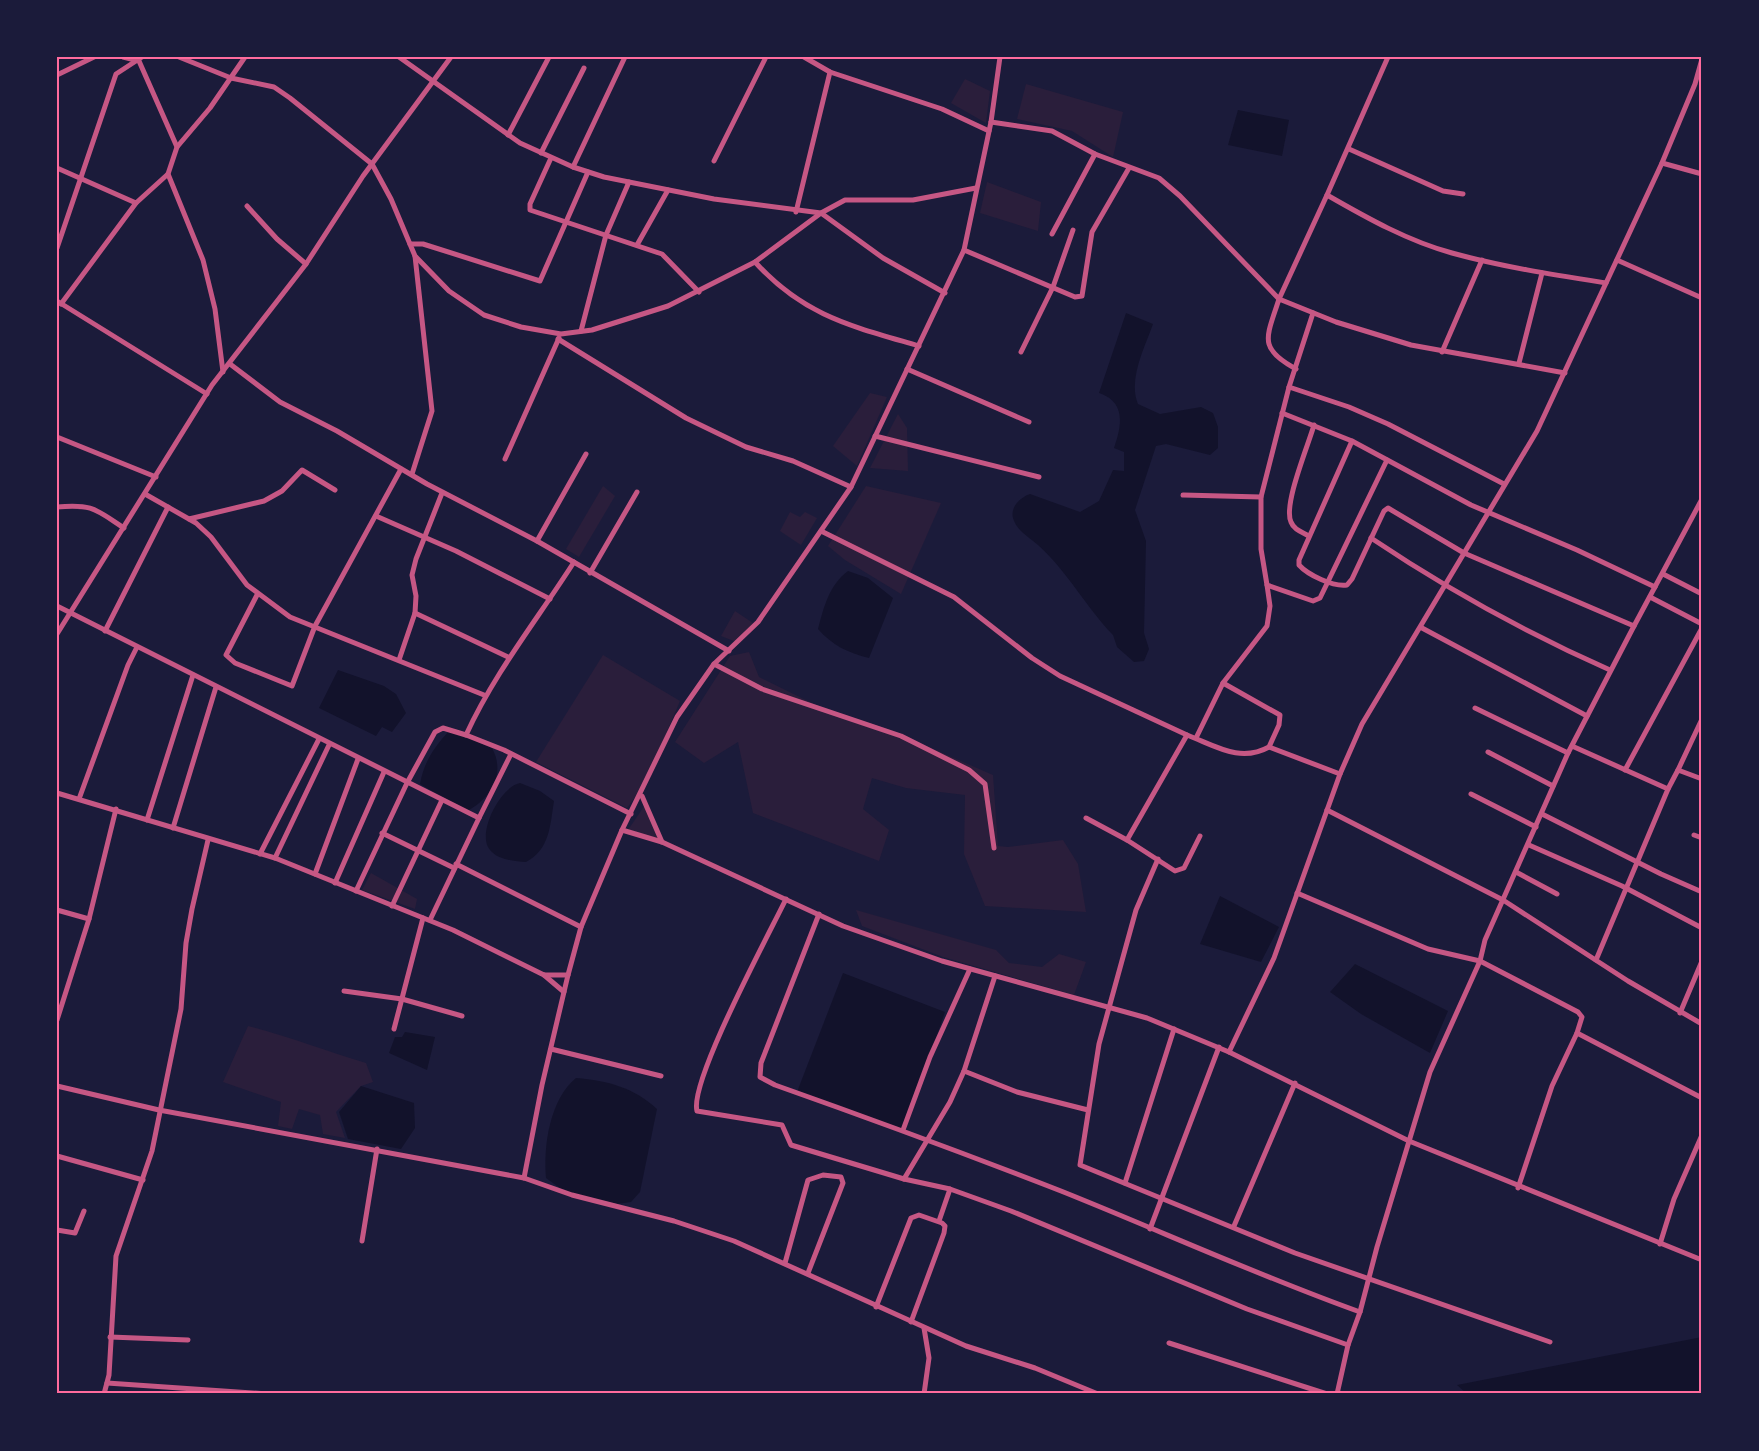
<svg xmlns="http://www.w3.org/2000/svg" width="1759" height="1451" font-family="Barlow,sans-serif">
	<style>
		.green { fill: #2a1e3b }
		.water { fill: #12122b }
		.lines { fill: none; stroke-linecap: round; stroke-linejoin: round }
		.minor { stroke: #c65784; stroke-width: 5 }
		.neatline { fill: none; stroke: #ff6b9d; stroke-width: 2 }
	</style>
	<rect width="100%" height="100%" fill="#1b1b3a"/>
	<g class="green">
		<path d="M965 79 990 91 986 123 951 103Z"/>
		<path d="M1026 84 1123 112 1113 157 1072 131 1017 119Z"/>
		<path d="M987 182 1041 202 1038 231 980 213Z"/>
		<path d="M870 393 887 397 857 466 833 446Z"/>
		<path d="M898 414 907 428 908 471 870 468Z"/>
		<path d="M603 486 615 496 579 557 566 549Z"/>
		<path d="M866 486 941 503 901 594 845 560 828 546Z"/>
		<path d="M790 512 800 517 805 512 817 518 801 545 780 531Z"/>
		<path d="M735 611 753 623 739 643 721 636Z"/>
		<path d="M749 652 759 677 818 706 885 728 993 775 998 846 1008 847 1063 840 1078 864 1086 912 985 906 964 854 965 795 906 788 872 778 863 809 889 830 879 861 753 813 738 742 704 763 675 742 730 656Z"/>
		<path d="M603 655 680 701 645 784 627 808 536 762Z"/>
		<path d="M647 802 658 839 628 830Z"/>
		<path d="M371 873 417 899 415 909 362 890Z"/>
		<path d="M856 910 996 950 1009 963 1042 967 1059 954 1086 962 1074 995 943 957 862 926Z"/>
		<path d="M248 1026C288 1036 325 1051 366 1063L373 1082 361 1086 336 1112 345 1138 323 1134 320 1115 299 1109 292 1129 278 1126 281 1102 223 1082Z"/>
	</g>
	<g class="water">
		<path d="M1238 110 1289 120 1282 156 1228 145Z"/>
		<path d="M1126 313 1153 324C1144 349 1128 380 1138 404L1160 414 1201 407 1213 413 1218 427V448L1210 455 1166 444 1156 446 1135 510 1146 541 1144 633 1149 649 1144 661 1134 662 1117 647 1113 635C1086 607 1067 571 1038 545 1028 536 1017 531 1013 518 1010 507 1021 497 1030 494L1080 512 1099 501 1113 470 1124 471V452L1114 448C1122 425 1126 402 1099 393Z"/>
		<path d="M848 571 868 578 893 598 869 658C848 653 832 645 818 629 824 607 829 585 848 571Z"/>
		<path d="M338 670 384 686 396 694 406 713 392 732 382 727 376 736 319 708Z"/>
		<path d="M450 730 492 748C506 774 491 798 467 811L420 784C424 762 434 747 450 730Z"/>
		<path d="M520 783 540 791 554 801C550 826 550 849 526 862 514 861 498 860 490 850 476 834 500 787 520 783Z"/>
		<path d="M1220 896 1279 927 1261 962 1200 944Z"/>
		<path d="M1355 964 1448 1011 1430 1053 1361 1014 1330 992Z"/>
		<path d="M843 973 945 1012 904 1130 797 1092Z"/>
		<path d="M405 1032 435 1037 427 1070 389 1053 395 1037H402Z"/>
		<path d="M576 1078C608 1081 633 1087 657 1109L640 1192 631 1202 617 1204 564 1191 546 1178C543 1146 550 1099 576 1078Z"/>
		<path d="M361 1086 414 1103 415 1128 401 1149 348 1139 339 1112Z"/>
		<path d="M1702 1337V1394H1467L1457 1385Z"/>
	</g>
	<g class="lines">
		<g class="minor">
			<path d="M123 57 139 61 177 147 168 174 203 260 215 309 223 372"/>
			<path d="M179 57 231 78 274 87 290 98 372 164 391 199 415 256 449 291 484 315 521 327 561 334 592 330 668 306 755 262 821 213 883 258 945 293"/>
			<path d="M399 57 520 143 573 167 604 177 714 199 821 213 845 200H913L976 188"/>
			<path d="M804 57 830 72 942 109 989 131"/>
			<path d="M1000 57 991 122 964 250 851 487 758 622 714 664 677 717 622 830 662 842 843 926 942 961 1147 1018 1229 1052 1409 1141 1702 1260"/>
			<path d="M1388 57 1327 195C1367 218 1408 241 1452 253 1503 267 1555 275 1606 283"/>
			<path d="M57 75 94 57"/>
			<path d="M991 122 1052 131 1095 154 1159 178 1180 196 1279 299 1327 195"/>
			<path d="M508 135 549 57"/>
			<path d="M177 147 210 108 245 57"/>
			<path d="M1349 149 1443 191 1463 194"/>
			<path d="M541 153 584 68"/>
			<path d="M551 158 530 204V210L662 254 699 292"/>
			<path d="M714 161 766 57"/>
			<path d="M1662 163 1702 174"/>
			<path d="M573 167 625 57"/>
			<path d="M57 168 136 203 168 174"/>
			<path d="M247 206 277 239 306 264"/>
			<path d="M796 212 830 72"/>
			<path d="M1052 234 1095 154"/>
			<path d="M410 244H423L540 281 588 172"/>
			<path d="M637 245 668 190"/>
			<path d="M57 248 116 74 142 57"/>
			<path d="M964 250 1075 297 1082 296 1092 232 1129 168"/>
			<path d="M1617 260 1702 298"/>
			<path d="M755 262C804 316 851 326 919 346"/>
			<path d="M57 301 207 394"/>
			<path d="M61 304 136 203"/>
			<path d="M1313 313 1289 387 1261 497V549L1267 585 1313 601 1320 598 1387 460"/>
			<path d="M581 331 606 235 629 182"/>
			<path d="M558 339 686 418 746 447 793 461 851 487"/>
			<path d="M1021 352 1053 287 1073 230"/>
			<path d="M1442 352 1482 260"/>
			<path d="M1519 363 1542 273"/>
			<path d="M230 364 280 402 337 431 427 484 537 541 729 651"/>
			<path d="M907 369 1029 422"/>
			<path d="M1296 369C1257 348 1267 337 1279 299L1336 322 1411 345 1565 373"/>
			<path d="M1289 387 1349 407 1388 424 1504 484"/>
			<path d="M1282 413 1352 441 1471 505 1577 550 1655 587"/>
			<path d="M875 436 1039 477"/>
			<path d="M57 437 156 477"/>
			<path d="M1352 441 1299 560V565C1308 575 1333 587 1347 585L1352 579 1384 511 1388 508 1464 553 1634 626 1702 499"/>
			<path d="M505 459 559 338"/>
			<path d="M412 474 432 411 415 256"/>
			<path d="M145 494 196 523 211 537 247 585 290 617 484 695"/>
			<path d="M1183 495 1261 497"/>
			<path d="M57 507C93 504 95 509 124 528"/>
			<path d="M376 516 456 551 550 599"/>
			<path d="M189 519 264 501 282 491 302 470 335 490"/>
			<path d="M821 531 954 597 1032 658 1060 676 1187 735C1216 746 1240 763 1269 747L1279 725 1280 715 1223 683 1196 738"/>
			<path d="M1309 536C1302 532 1294 530 1291 522 1283 505 1308 446 1314 425"/>
			<path d="M1371 538C1450 591 1524 632 1610 670"/>
			<path d="M537 541 586 454"/>
			<path d="M574 562C537 620 495 672 466 735L504 750 631 814"/>
			<path d="M590 573 637 492"/>
			<path d="M1663 574 1702 594"/>
			<path d="M257 595 226 655 235 663 292 686 315 626 401 469"/>
			<path d="M1650 597 1702 624"/>
			<path d="M57 606 479 818 430 920"/>
			<path d="M415 613 508 657"/>
			<path d="M1422 628 1587 716"/>
			<path d="M105 631 168 507"/>
			<path d="M57 634 212 385 306 264 363 176 451 57"/>
			<path d="M399 660 415 613 416 596 412 575 416 559 442 493"/>
			<path d="M714 664 762 689 901 736 969 770 985 784 994 848"/>
			<path d="M1223 683 1267 626 1270 606 1267 585"/>
			<path d="M1475 708 1568 753"/>
			<path d="M1572 746 1668 789 1596 960"/>
			<path d="M1269 747 1340 774"/>
			<path d="M1488 752 1553 786"/>
			<path d="M1625 770 1702 628"/>
			<path d="M1678 770 1702 719"/>
			<path d="M1668 789 1678 770 1702 779"/>
			<path d="M57 793 275 858 453 930 544 975H568L581 927 622 830"/>
			<path d="M1471 794 1536 827"/>
			<path d="M642 796 662 842"/>
			<path d="M79 799 128 665 137 647"/>
			<path d="M1327 810 1503 900 1628 981 1702 1024"/>
			<path d="M1542 814 1661 874 1702 892"/>
			<path d="M479 818 511 754"/>
			<path d="M1086 818 1127 840 1175 871 1184 868 1200 836"/>
			<path d="M147 820 193 675"/>
			<path d="M173 828 216 687"/>
			<path d="M382 833 454 868"/>
			<path d="M1694 835 1702 838"/>
			<path d="M1127 840 1187 735"/>
			<path d="M1529 845 1622 886 1702 928"/>
			<path d="M260 854 319 739"/>
			<path d="M275 858 329 745"/>
			<path d="M1158 859 1136 910 1099 1044 1080 1165 1295 1253 1550 1342"/>
			<path d="M456 864 581 927"/>
			<path d="M1516 872 1557 894"/>
			<path d="M315 874 358 759"/>
			<path d="M335 883 384 772"/>
			<path d="M356 891 407 783 435 732 443 728 466 735"/>
			<path d="M1297 893 1428 949 1480 961 1578 1012 1582 1017 1577 1033 1702 1098"/>
			<path d="M786 899C769 934 689 1082 697 1111L782 1125 791 1145 904 1179 950 1189 1011 1211 1247 1309 1348 1345"/>
			<path d="M392 906 442 800"/>
			<path d="M57 910 89 919"/>
			<path d="M819 914 761 1063 760 1077 775 1085C871 1119 966 1154 1061 1191 1161 1231 1259 1276 1360 1312"/>
			<path d="M544 975 564 992"/>
			<path d="M344 991 402 999 462 1016"/>
			<path d="M1680 1013 1702 961"/>
			<path d="M57 1020 89 919 116 809"/>
			<path d="M394 1029 423 918"/>
			<path d="M551 1049 661 1076"/>
			<path d="M1229 1052 1274 958 1340 774 1362 724 1537 431 1662 163 1695 84 1702 59"/>
			<path d="M964 1071 1017 1092 1088 1110"/>
			<path d="M57 1086 159 1110 524 1178 572 1195 674 1221 734 1241 966 1346 1035 1368 1098 1394"/>
			<path d="M903 1130 930 1057 970 969"/>
			<path d="M57 1156 143 1180"/>
			<path d="M524 1178 542 1085 568 975"/>
			<path d="M904 1179 950 1102 964 1071 995 976"/>
			<path d="M1125 1183 1174 1029"/>
			<path d="M1518 1188 1552 1086 1577 1033"/>
			<path d="M939 1221 950 1189"/>
			<path d="M1234 1226 1295 1083"/>
			<path d="M1150 1229 1219 1047"/>
			<path d="M57 1230 75 1233 84 1211"/>
			<path d="M362 1241 377 1149"/>
			<path d="M1660 1244 1674 1199 1702 1135"/>
			<path d="M785 1263 808 1180 823 1175 841 1177 843 1183 808 1273"/>
			<path d="M876 1307 911 1218 919 1215 942 1223 945 1226 944 1233 911 1322"/>
			<path d="M110 1337 188 1340"/>
			<path d="M1169 1343 1327 1394"/>
			<path d="M107 1383 268 1394"/>
			<path d="M104 1394 109 1375 116 1256 152 1151 181 1009 186 943 192 909 208 840"/>
			<path d="M924 1394 929 1358 924 1328"/>
			<path d="M1337 1394 1348 1345 1360 1312 1377 1247 1430 1072 1480 961 1485 940 1568 753 1634 626"/>
		</g>
	</g>
	<rect width="1759" height="1451" fill="none" stroke="#1b1b3a" stroke-width="117"/>
	<rect x="58" y="58" width="1642" height="1334" class="neatline"/>
</svg>
